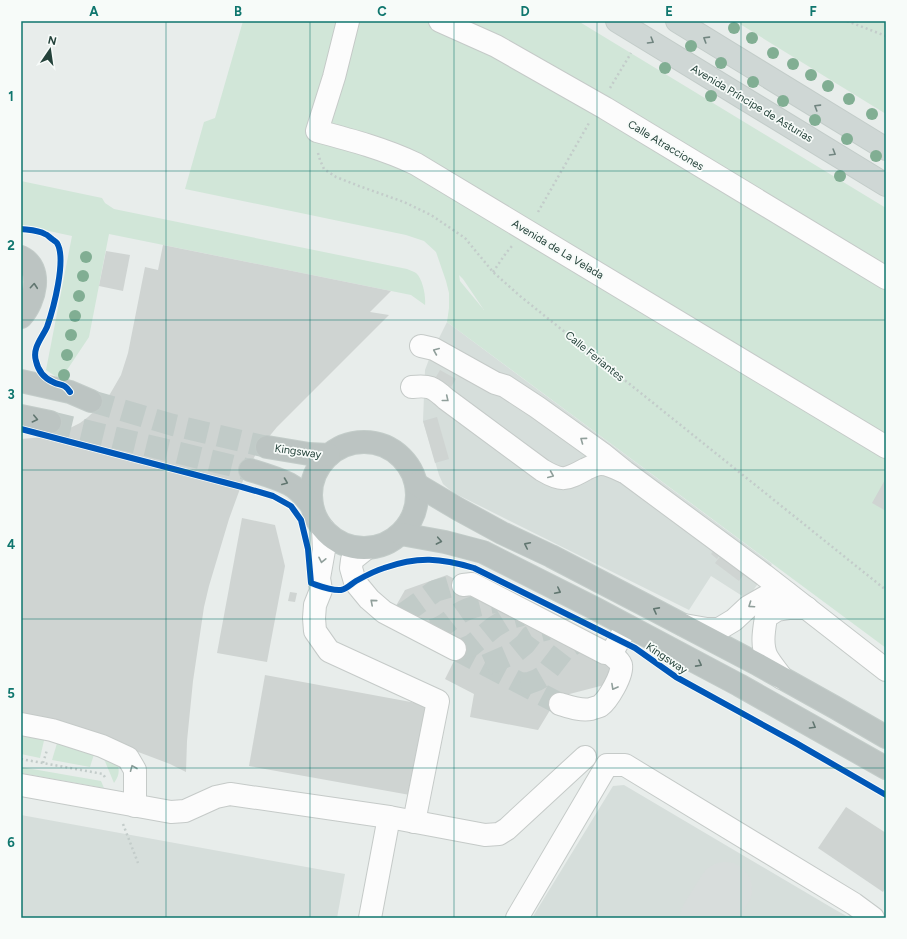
<svg xmlns="http://www.w3.org/2000/svg" width="907" height="939" font-family="Figtree,sans-serif">
	<style>
		.built { fill: #d6dedb }
		.green { fill: #d1e6d8; fill-rule: evenodd }
		.lines { fill: none; stroke-linecap: round; stroke-linejoin: round }
		.taxiway { stroke: #d8dddc; stroke-width: 54 }
		.building { fill: #cfd4d2 }
		.minor-tunnel { stroke: #c1cbc8; stroke-width: 22; stroke-dasharray: 22 11; stroke-linecap: butt }
		.highway-tunnel { stroke: #c1cbc8; stroke-width: 22; stroke-dasharray: 22 11; stroke-linecap: butt }
		.minor-casing { stroke: #c5cac8; stroke-width: 24 }
		.major-casing { stroke: #c3ccc9; stroke-width: 24 }
		.highway-casing { stroke: #c3ccc9; stroke-width: 24 }
		.path { stroke: #c3ccca; stroke-width: 2.5; stroke-dasharray: 2 3; stroke-linecap: butt }
		.minor { stroke: #fcfcfc; stroke-width: 22 }
		.major { stroke: #cfd7d5; stroke-width: 22 }
		.highway { stroke: #bcc4c2; stroke-width: 22 }
		.cycleway-casing { stroke: #f7fbf9; stroke-width: 8 }
		.cycleway { stroke: #0057b8; stroke-width: 6 }
		.tree { fill: #81ae93 }
		.oneway { stroke: #718580 }
		.oneway2 { stroke: #617670 }
		.oneway3 { stroke: #909f9b }
		.grid { fill: none; stroke: #0f766e; stroke-width: 1; stroke-opacity: 0.55 }
		.labels { text-anchor: middle; stroke-width: 3.5; stroke-linejoin: round; paint-order: stroke }
		.street-label { font-size: 11px; fill: #24423a; stroke: #f7fbf9 }
		.neatline { fill: none; stroke: #0f766e; stroke-width: 1.5 }
		.grid-label { font-size: 13px; text-anchor: middle; font-weight: bold; fill: #0f766e }
	</style>
	<rect width="100%" height="100%" fill="#e8edeb"/>
	<g class="built">
		<path d="M447 322 772 564 747 599 711 576 689 610 454 493 450 490 443 484 439 475 423 421 425 370 431 354Z"/>
		<path d="M624 785 834 909 850 918H532L613 786Z"/>
		<path d="M21 815 345 874 337 918H21Z"/>
	</g>
	<g class="green">
		<path d="M243 21H578L886 208V648L447 322 449 308V293L446 281 436 252 424 241 406 235 185 189 204 122 215 118ZM459 275 463 279 484 310 460 281Z"/>
		<path d="M735 21H886V114Z"/>
		<path d="M21 181 102 198 105 203 114 209 407 269C410 270 414 272 416 273 423 279 426 297 425 305L411 295 109 234 89 337 67 370 70 381 58 378 46 370 72 236 21 225Z"/>
		<path d="M21 731 45 736 40 758 21 754Z"/>
		<path d="M58 740 95 751 90 767 52 760Z"/>
		<path d="M104 759 117 763C120 771 119 776 114 783Z"/>
		<path d="M21 767 101 781 104 788 21 773Z"/>
	</g>
	<g class="lines">
		<path class="taxiway" d="M707 918 725 889"/>
	</g>
	<g class="building">
		<path d="M163 245 391 291 370 312 389 315 277 427 258 450 245 475 229 519 209 586 204 607 193 681 187 741 186 772 170 764 133 750 21 718V439L44 437 70 428 80 423 88 417 104 402 110 394 121 375 128 353 145 267 158 270Z"/>
		<path d="M106 251 130 255 123 291 99 286Z"/>
		<path d="M440 370 456 379 451 387 436 377Z"/>
		<path d="M437 417 449 459 435 463 423 421Z"/>
		<path d="M886 478V498L885 500H886V511L872 503Z"/>
		<path d="M242 518 275 525 285 566 267 662 217 653Z"/>
		<path d="M715 549 721 553 717 559 711 554Z"/>
		<path d="M722 554 746 571 739 581 715 563Z"/>
		<path d="M447 575 614 663 608 684 558 697 538 730 470 717 474 694 445 679 457 655 393 611 405 590Z"/>
		<path d="M290 592 297 593 295 602 288 601Z"/>
		<path d="M265 675 427 705 410 795 249 766Z"/>
		<path d="M846 807 886 833V887L883 892 818 848Z"/>
	</g>
	<g class="lines">
		<g class="minor-tunnel">
			<path d="M402 615 435 591 452 586 463 585"/>
			<path d="M431 630C443 628 450 620 460 613 469 607 485 604 496 602"/>
			<path d="M455 649 560 704"/>
			<path d="M458 651 472 645 494 627 507 619 522 615"/>
			<path d="M486 665 514 653 525 644 531 636 540 631 548 629"/>
			<path d="M521 684 529 683 537 680 544 676 564 650 575 643"/>
		</g>
		<g class="highway-tunnel">
			<path d="M91 401 173 425 267 447"/>
			<path d="M50 422 250 470"/>
		</g>
		<g class="minor-casing">
			<g id="minor">
				<path d="M348 21 334 77 317 131C351 140 385 149 416 164L886 447"/>
				<path d="M440 21 496 46 605 108 886 278"/>
				<path d="M421 346 434 349 495 383 505 386 537 407 604 455 625 472 764 575 886 670"/>
				<path d="M412 387C429 385 433 387 446 399L542 470C562 482 566 480 586 469 590 467 596 464 601 464 607 464 616 468 622 471"/>
				<path d="M323 529 324 550 319 578 321 590 315 605 314 618 315 631 329 651 438 701 414 822"/>
				<path d="M367 548 352 560 351 568 355 582 369 599 384 612 455 649"/>
				<path d="M463 585 472 584 478 587 605 653 611 654 627 626"/>
				<path d="M684 625 707 629H719L734 620 748 607 769 595 787 593"/>
				<path d="M782 678C777 671 771 664 767 657 761 645 764 630 766 617L777 610 790 608H807"/>
				<path d="M560 704C570 707 581 711 591 709 593 708 598 707 600 706 608 700 623 675 621 665 619 660 614 657 611 654"/>
				<path d="M21 724 52 730 102 746 128 758 135 770V806"/>
				<path d="M21 785 171 812 185 811 216 797 230 794 389 817 485 835 499 834 507 829 585 757"/>
				<path d="M370 918 389 817"/>
				<path d="M517 918 607 765H625L854 904 873 918"/>
			</g>
		</g>
		<g class="major-casing">
			<g id="major">
				<path d="M617 21 886 185"/>
				<path d="M677 21 886 149"/>
			</g>
		</g>
		<g class="highway-casing">
			<g id="highway">
				<path d="M21 257C44 268 35 302 21 317"/>
				<path d="M21 381 70 392 91 401"/>
				<path d="M21 416 50 422"/>
				<circle cx="364" cy="495" r="53"/>
				<path d="M267 447 309 454 329 455"/>
				<path d="M250 470C263 474 277 478 289 484 299 489 306 498 312 506"/>
				<path d="M416 484 458 509 502 533 551 556 647 606 759 665 836 708 886 737"/>
				<path d="M401 534 445 542 483 552 596 609 739 685 886 768"/>
			</g>
		</g>
		<g class="path">
			<path d="M847 21 886 36"/>
			<path d="M610 88 631 53"/>
			<path d="M318 153 320 160 324 169 336 177 359 186 404 202 431 215 465 238 493 272 520 296 886 590"/>
			<path d="M538 212 589 123"/>
			<path d="M493 272 506 253 512 246"/>
			<path d="M21 759 103 774 106 779"/>
			<path d="M43 763 47 750"/>
			<path d="M123 824 138 863"/>
		</g>
		<use href="#minor" class="minor"/>
		<use href="#major" class="major"/>
		<use href="#highway" class="highway"/>
		<g class="cycleway-casing">
			<g id="cycleway">
				<path d="M21 229C28 230 38 230 45 234 48 235 50 238 52 239 53 240 57 242 57 243 67 259 53 310 47 327 42 338 32 348 36 361 38 370 44 378 53 382 61 386 64 383 70 392"/>
				<path d="M21 429 242 487 273 496 291 506 301 520 308 549 311 583C320 586 331 591 341 590 347 589 351 584 356 581 365 576 374 571 384 568 418 556 441 558 474 568L635 648 676 677 796 743 886 795"/>
			</g>
		</g>
		<use href="#cycleway" class="cycleway"/>
	</g>
	<g class="tree">
		<circle cx="734" cy="28" r="6"/>
		<circle cx="752" cy="38" r="6"/>
		<circle cx="691" cy="46" r="6"/>
		<circle cx="773" cy="53" r="6"/>
		<circle cx="721" cy="63" r="6"/>
		<circle cx="793" cy="64" r="6"/>
		<circle cx="665" cy="68" r="6"/>
		<circle cx="811" cy="75" r="6"/>
		<circle cx="753" cy="82" r="6"/>
		<circle cx="828" cy="86" r="6"/>
		<circle cx="711" cy="96" r="6"/>
		<circle cx="849" cy="99" r="6"/>
		<circle cx="783" cy="101" r="6"/>
		<circle cx="872" cy="114" r="6"/>
		<circle cx="815" cy="120" r="6"/>
		<circle cx="847" cy="139" r="6"/>
		<circle cx="876" cy="156" r="6"/>
		<circle cx="840" cy="176" r="6"/>
		<circle cx="86" cy="257" r="6"/>
		<circle cx="83" cy="276" r="6"/>
		<circle cx="79" cy="296" r="6"/>
		<circle cx="75" cy="316" r="6"/>
		<circle cx="71" cy="335" r="6"/>
		<circle cx="67" cy="355" r="6"/>
		<circle cx="64" cy="375" r="6"/>
	</g>
	<defs><path id="oneway-chevron" d="M-2-3.5L2.5 0L-2 3.5" fill="none" stroke-width="1.6" stroke-linecap="round" stroke-linejoin="round"/></defs>
	<g class="oneway">
		<use href="#oneway-chevron" transform="translate(706 39) rotate(-148)"/>
		<use href="#oneway-chevron" transform="translate(651 41) rotate(31)"/>
		<use href="#oneway-chevron" transform="translate(817 107) rotate(-148)"/>
		<use href="#oneway-chevron" transform="translate(833 153) rotate(31)"/>
	</g>
	<g class="oneway2">
		<use href="#oneway-chevron" transform="translate(34 286) rotate(-85)"/>
		<use href="#oneway-chevron" transform="translate(35 419) rotate(13)"/>
		<use href="#oneway-chevron" transform="translate(285 482) rotate(22)"/>
		<use href="#oneway-chevron" transform="translate(439 541) rotate(11)"/>
		<use href="#oneway-chevron" transform="translate(527 545) rotate(-154)"/>
		<use href="#oneway-chevron" transform="translate(558 591) rotate(27)"/>
		<use href="#oneway-chevron" transform="translate(656 610) rotate(-152)"/>
		<use href="#oneway-chevron" transform="translate(699 664) rotate(28)"/>
		<use href="#oneway-chevron" transform="translate(813 726) rotate(30)"/>
	</g>
	<g class="oneway3">
		<use href="#oneway-chevron" transform="translate(436 351) rotate(-157)"/>
		<use href="#oneway-chevron" transform="translate(446 399) rotate(39)"/>
		<use href="#oneway-chevron" transform="translate(583 440) rotate(-144)"/>
		<use href="#oneway-chevron" transform="translate(551 475) rotate(23)"/>
		<use href="#oneway-chevron" transform="translate(322 560) rotate(102)"/>
		<use href="#oneway-chevron" transform="translate(373 602) rotate(-139)"/>
		<use href="#oneway-chevron" transform="translate(751 605) rotate(146)"/>
		<use href="#oneway-chevron" transform="translate(614 687) rotate(119)"/>
		<use href="#oneway-chevron" transform="translate(133 768) rotate(-112)"/>
	</g>
	<path class="grid" d="M166 21V918M310 21V918M454 21V918M597 21V918M741 21V918M21 171H886M21 320H886M21 470H886M21 619H886M21 768H886"/>
	<g class="labels">
		<g class="street-label">
			<text transform="translate(752 103) rotate(31)" y="4">Avenida Príncipe de Asturias</text>
			<text transform="translate(666 145) rotate(31)" y="4">Calle Atracciones</text>
			<text transform="translate(558 249) rotate(31)" y="4">Avenida de La Velada</text>
			<text transform="translate(595 356) rotate(39)" y="4">Calle Feriantes</text>
			<text transform="translate(298 451) rotate(8)" y="4">Kingsway</text>
			<text transform="translate(667 658) rotate(34)" y="4">Kingsway</text>
		</g>
	</g>
	<rect width="907" height="939" fill="none" stroke="#f7fbf9" stroke-width="44"/>
	<g transform="translate(50 50) rotate(13)" stroke="#f7fbf9" stroke-width="3" paint-order="stroke">
	<path d="M0-3L7 15L0 10L-7 15Z" fill="#24423a"/>
	<text y="-6" font-size="11" font-weight="bold" text-anchor="middle" fill="#24423a">N</text>
	</g>
	<rect x="22" y="22" width="863" height="895" class="neatline"/>
	<g class="grid-label">
		<text x="94" y="16">A</text>
		<text x="238" y="16">B</text>
		<text x="382" y="16">C</text>
		<text x="525" y="16">D</text>
		<text x="669" y="16">E</text>
		<text x="813" y="16">F</text>
		<text x="11" y="101">1</text>
		<text x="11" y="250">2</text>
		<text x="11" y="399">3</text>
		<text x="11" y="549">4</text>
		<text x="11" y="698">5</text>
		<text x="11" y="847">6</text>
	</g>
</svg>
